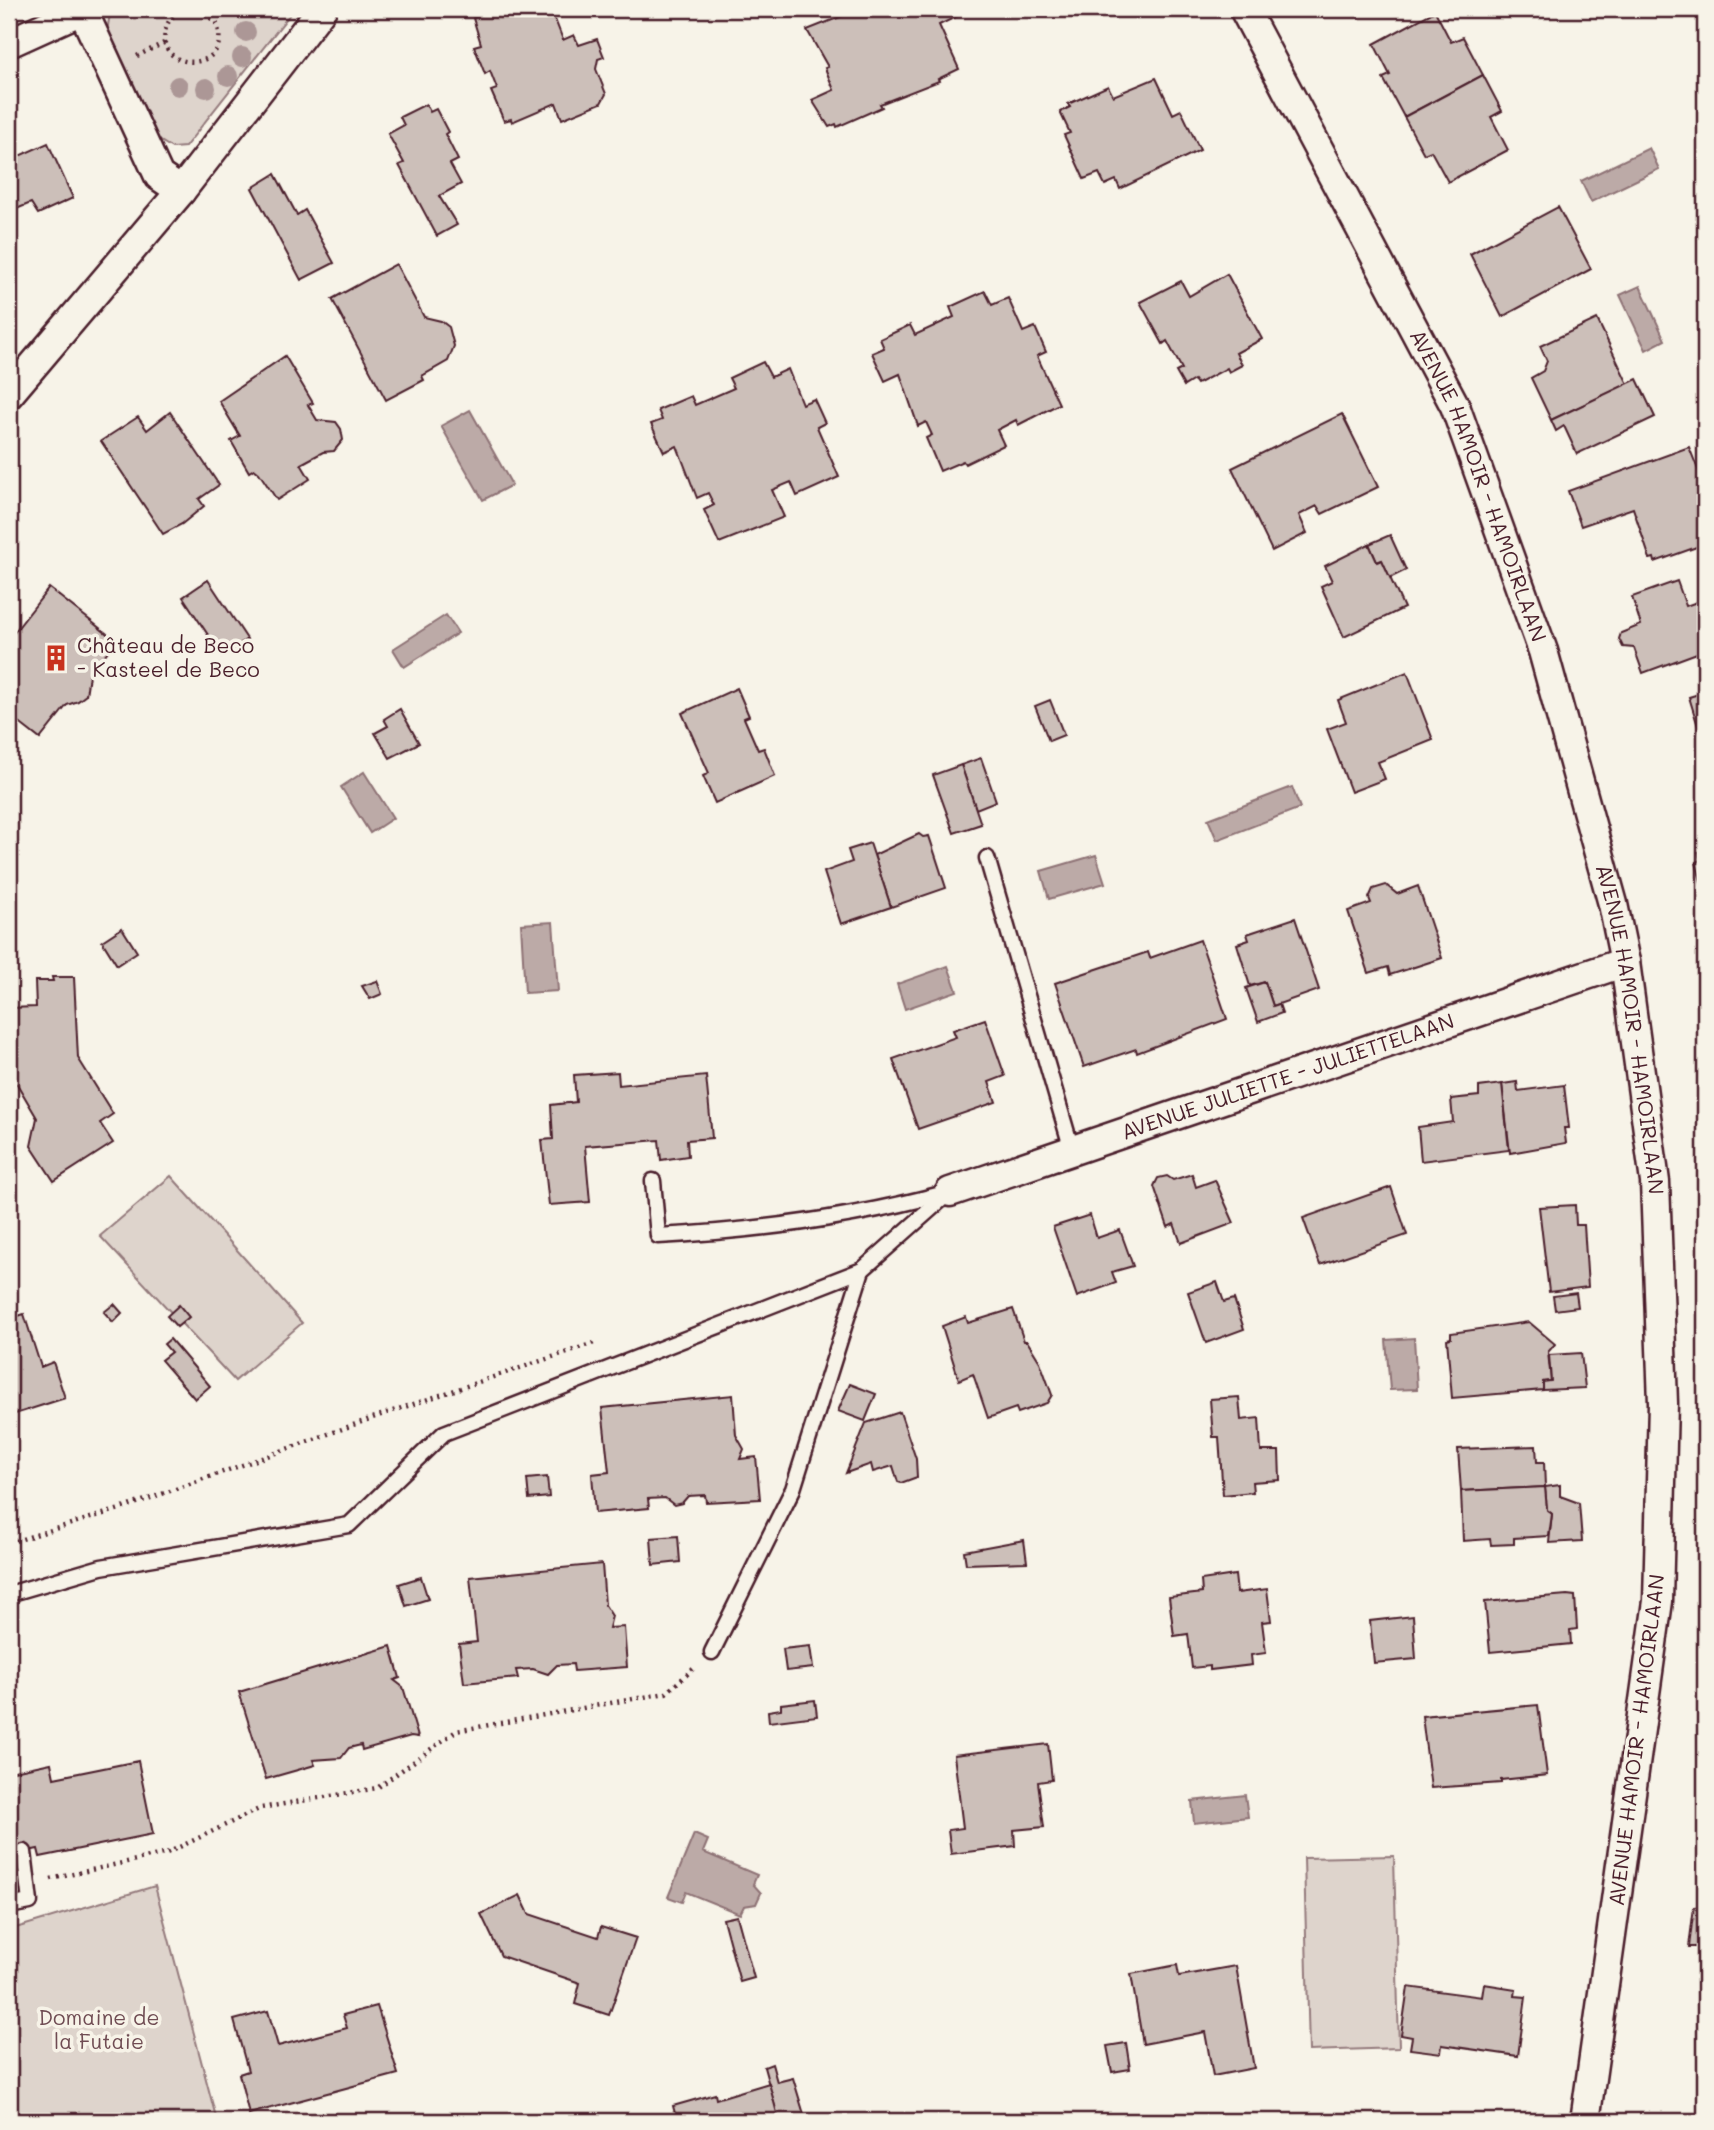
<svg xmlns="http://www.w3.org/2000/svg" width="1714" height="2130" font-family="Mali,sans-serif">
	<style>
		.green { fill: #ded4cc; stroke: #947a7c; stroke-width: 2 }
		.water { fill: #bcaaa7; stroke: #8e7275; stroke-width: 2 }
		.building { fill: #ccbfb9; stroke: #4a1f2b; stroke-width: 2 }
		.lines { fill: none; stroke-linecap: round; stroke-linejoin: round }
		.service-casing { stroke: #4a1f2b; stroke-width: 19 }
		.minor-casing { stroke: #4a1f2b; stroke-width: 33 }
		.path { stroke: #4a1f2b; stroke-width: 4.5; stroke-dasharray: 2 5; stroke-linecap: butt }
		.service { stroke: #f7f3e8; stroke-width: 14 }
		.minor { stroke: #f7f3e8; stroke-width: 28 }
		.tree { fill: #ac9796 }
		.labels { text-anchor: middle; stroke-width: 7; stroke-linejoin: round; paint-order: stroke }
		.street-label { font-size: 21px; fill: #4a1f2b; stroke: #f7f3e8 }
		.poi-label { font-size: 21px; fill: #4a1f2b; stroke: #f7f3e8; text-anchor: start }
		.park-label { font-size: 21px; fill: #6f4c53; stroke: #f7f3e8 }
	</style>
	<rect width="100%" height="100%" fill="#f7f3e8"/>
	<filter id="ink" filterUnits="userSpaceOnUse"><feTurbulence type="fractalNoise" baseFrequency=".0143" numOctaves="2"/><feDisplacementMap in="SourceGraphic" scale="14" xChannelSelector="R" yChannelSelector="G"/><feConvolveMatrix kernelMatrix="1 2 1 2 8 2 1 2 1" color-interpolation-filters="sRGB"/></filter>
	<g filter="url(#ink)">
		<g class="green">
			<path d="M117 9H294L185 147 172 148 156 138 107 32 109 19Z"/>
			<path d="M171 1176 302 1323 235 1381 100 1236Z"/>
			<path d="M1394 1856 1399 2048 1309 2051 1304 1858Z"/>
			<path d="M155 1886 217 2121H9V1930Z"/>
		</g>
		<g class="water">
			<path d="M1649 148 1659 169 1591 202 1581 181Z"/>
			<path d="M1640 286 1665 340 1646 350 1620 295Z"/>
			<path d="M470 410 512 485 483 500 441 426Z"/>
			<path d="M446 615 458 633 404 667 393 649Z"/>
			<path d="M364 772 393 818 370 833 341 787Z"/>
			<path d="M1292 787 1300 808 1217 840 1208 819Z"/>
			<path d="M1096 855 1105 883 1049 899 1041 871Z"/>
			<path d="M553 922 558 991 525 993 521 924Z"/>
			<path d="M948 966 957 991 905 1009 897 984Z"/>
			<path d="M1414 1338 1417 1389 1390 1390 1386 1340Z"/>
			<path d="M1245 1795 1248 1817 1194 1823 1192 1801Z"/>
			<path d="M694 1834 708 1840 703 1852 757 1875 753 1884 761 1893 756 1904 744 1906 740 1914 686 1892 682 1902 668 1897Z"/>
		</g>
		<g class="building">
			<path d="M496 9H551L563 40 574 35 579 45 597 39 604 57 598 59 596 69 606 94 601 103 562 119 556 103 512 122 511 119 504 121 491 91 497 89 490 71 485 74 474 46 481 44 473 18Z"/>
			<path d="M860 9H955L958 16 939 25 959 69 938 79 939 81 880 104 882 107 837 127 836 124 829 127 812 100 834 90 825 68 828 67 807 30Z"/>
			<path d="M1435 11 1451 42 1463 37 1483 75 1404 117 1383 78 1390 75 1374 44Z"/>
			<path d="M1483 75 1502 111 1491 117 1508 150 1448 182 1431 151 1424 154 1404 117Z"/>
			<path d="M1156 78 1173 114 1181 110 1200 150 1120 189 1116 180 1105 185 1099 173 1084 179 1064 135 1070 133 1060 112 1070 107 1068 104 1108 86 1113 96Z"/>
			<path d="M426 104 430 112 436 109 448 132 445 134 458 160 450 164 461 184 439 196 457 225 437 236 399 165 404 163 388 134 404 125 400 117Z"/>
			<path d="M9 137 17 157 48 143 73 198 38 214 31 203 9 212Z"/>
			<path d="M275 174 297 215 305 210 334 263 301 280 252 188Z"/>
			<path d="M1558 207 1591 269 1502 317 1470 254Z"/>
			<path d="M396 264 424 317 441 321 449 327 454 346 448 361 422 376 424 380 386 400 332 299Z"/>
			<path d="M1227 274 1262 339 1236 353 1242 365 1229 372 1227 368 1197 384 1194 380 1184 386 1176 372 1182 369 1167 341 1163 344 1140 302 1181 281 1189 296Z"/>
			<path d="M985 291 992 305 1008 298 1023 332 1035 327 1046 352 1037 356 1059 404 1018 425 1016 420 997 430 1004 445 965 464 963 461 940 471 926 438 932 435 926 422 918 426 900 374 885 381 872 353 884 348 880 339 910 325 915 335 954 317 950 307Z"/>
			<path d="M1597 319 1628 384 1551 420 1531 378 1543 371 1547 361 1540 346Z"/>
			<path d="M285 356 313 403 308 405 317 420 336 422 341 429 343 440 334 451 323 452 301 464 310 479 277 500 259 473 254 469 249 472 231 441 240 436 219 401Z"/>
			<path d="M763 362 771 377 788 369 802 404 814 399 825 423 817 427 839 477 797 496 791 482 772 490 784 517 719 543 704 510 714 505 708 493 697 498 677 446 664 452 651 424 662 420 658 410 691 396 695 405 734 388 729 378Z"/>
			<path d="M1637 379 1655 417 1577 454 1564 426 1556 431 1551 420Z"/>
			<path d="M170 412 219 485 199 499 204 506 182 524 163 534 101 441 138 417 147 430Z"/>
			<path d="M1342 414 1378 487 1322 514 1317 506 1299 515 1307 533 1272 551 1232 468Z"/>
			<path d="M1689 447 1705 487V544L1655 562 1654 558 1650 559 1633 508 1581 526 1568 491Z"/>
			<path d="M1390 535 1406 570 1390 578 1382 560 1377 562 1369 544Z"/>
			<path d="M1369 544 1377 562 1382 560 1404 608 1344 637 1321 586 1332 581 1325 566Z"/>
			<path d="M208 580 247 639 222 656 183 597Z"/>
			<path d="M1677 581 1686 606 1705 599V650L1643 673 1634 648 1623 647 1619 639 1621 633 1641 625 1632 597Z"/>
			<path d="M49 588 116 641 89 675 86 695 78 701 67 705 40 739 17 721 9 730V639Z"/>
			<path d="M1407 672 1433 740 1378 762 1385 779 1351 792 1327 729 1346 722 1338 700Z"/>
			<path d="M737 688 749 716 744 718 758 750 764 748 775 776 715 803 703 776 709 773 682 713Z"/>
			<path d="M1705 692V749L1689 697Z"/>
			<path d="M1050 700 1064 735 1049 741 1035 706Z"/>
			<path d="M400 709 419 743 390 758 375 733 388 726 384 719Z"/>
			<path d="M981 758 996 801 976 809 961 765Z"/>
			<path d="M961 765 981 824 954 833 933 775Z"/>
			<path d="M919 834 923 837 929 836 946 888 891 907 874 855Z"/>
			<path d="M870 843 891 907 841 924 824 872 852 862 848 850Z"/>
			<path d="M1705 850V898L1696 862 1700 860 1698 852Z"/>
			<path d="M1386 885 1397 894 1418 886 1442 958 1390 975 1388 967 1369 973 1348 911 1371 903 1369 898 1373 889Z"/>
			<path d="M1295 918 1319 990 1273 1006 1265 982 1250 986 1237 944 1249 940 1247 934Z"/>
			<path d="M122 928 137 952 117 965 102 941Z"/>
			<path d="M1200 940 1227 1019 1137 1053 1136 1049 1084 1067 1055 983 1148 952 1150 958Z"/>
			<path d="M52 977H74L78 1058 113 1114 100 1123 113 1143 54 1181 31 1146 37 1118 17 1084 9 1083V1008L36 1007 35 981H53Z"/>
			<path d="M377 981 382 994 370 999 362 986Z"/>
			<path d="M1265 982 1273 1006 1279 1004 1282 1013 1258 1022 1246 988Z"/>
			<path d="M985 1019 1005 1076 989 1082 996 1102 918 1129 893 1059 956 1037 953 1030Z"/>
			<path d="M618 1072 619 1085 706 1076 712 1138 687 1140 688 1156 661 1160 659 1140 585 1146 590 1202 549 1205 542 1140 553 1139 551 1105 576 1102 574 1075Z"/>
			<path d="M1517 1082 1518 1091 1564 1085 1569 1128H1564L1566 1143 1510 1153 1502 1084Z"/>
			<path d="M1502 1084 1509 1150 1421 1161 1418 1127 1453 1122 1451 1099 1479 1096V1087Z"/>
			<path d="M1192 1174 1196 1187 1215 1180 1234 1223 1181 1243 1174 1224 1168 1227 1154 1186 1158 1178 1167 1176 1173 1180Z"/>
			<path d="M1391 1187 1407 1235 1320 1265 1303 1218Z"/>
			<path d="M1575 1205 1576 1225H1584L1588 1287 1549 1292 1539 1207Z"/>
			<path d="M1090 1215 1097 1238 1120 1230 1133 1266 1112 1272 1116 1283 1077 1297 1053 1227Z"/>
			<path d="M1217 1282 1224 1302 1234 1299 1244 1329 1206 1343 1188 1292Z"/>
			<path d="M1576 1293 1578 1307 1555 1310 1553 1296Z"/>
			<path d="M114 1304 122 1313 113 1322 104 1312Z"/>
			<path d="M179 1305 189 1317 177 1327 167 1316Z"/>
			<path d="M1013 1309 1024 1341H1027L1040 1362 1052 1395 1047 1403 1018 1413 1016 1408 988 1418 973 1374 959 1380 942 1326 966 1317 968 1323Z"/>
			<path d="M24 1314 41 1367 53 1362 65 1398 9 1416V1319Z"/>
			<path d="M1529 1322 1555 1344 1548 1352 1551 1381 1543 1382V1390L1452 1398 1447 1339 1451 1338V1333Z"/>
			<path d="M170 1339 210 1386 195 1399 161 1360 171 1352 164 1344Z"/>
			<path d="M1581 1353 1585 1388 1543 1390V1382L1551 1381 1549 1355Z"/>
			<path d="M850 1384 876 1394 865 1421 838 1411Z"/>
			<path d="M733 1395 736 1435 744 1449 740 1459 756 1457 760 1499 706 1502 705 1495 688 1496 682 1503 674 1505 665 1498 648 1499 649 1508 595 1513 592 1474 609 1472 602 1408Z"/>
			<path d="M1239 1397 1241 1420 1259 1418 1261 1451H1279L1280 1480 1252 1482 1253 1492 1223 1495 1219 1437H1213L1210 1399Z"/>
			<path d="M900 1412 916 1459 917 1477 901 1483 898 1482 893 1466 873 1472 871 1464 846 1473 866 1423Z"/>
			<path d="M1536 1446 1537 1462H1544L1545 1487 1461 1491 1458 1449Z"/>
			<path d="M547 1477 549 1497 529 1499 527 1479Z"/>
			<path d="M1560 1485V1496L1579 1503 1582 1541 1549 1543 1552 1514 1547 1510 1545 1487Z"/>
			<path d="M1545 1487 1547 1510 1552 1514 1549 1536 1514 1538V1544L1491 1545 1490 1539 1463 1541 1461 1491Z"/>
			<path d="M678 1536 680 1562 653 1565 651 1538Z"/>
			<path d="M1024 1540 1027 1562 966 1564 964 1551Z"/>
			<path d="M602 1564 605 1605 612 1616 609 1628 624 1627 627 1667 574 1671 573 1664 557 1665 548 1674 533 1669 516 1670 518 1678 464 1683 459 1644 477 1642 470 1577Z"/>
			<path d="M1235 1575 1237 1593 1267 1589 1271 1621 1262 1622 1266 1653 1251 1655 1252 1665 1210 1670V1666L1192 1668 1188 1634 1174 1636 1169 1597 1202 1593 1201 1580Z"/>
			<path d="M421 1577 428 1599 406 1606 399 1584Z"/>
			<path d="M1567 1595 1575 1596 1577 1629 1570 1630 1571 1644 1490 1652 1485 1602Z"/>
			<path d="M1413 1616 1416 1659 1374 1663 1370 1621Z"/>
			<path d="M391 1646 400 1678 394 1680 403 1687 418 1737 411 1736 362 1750 361 1745 349 1748 341 1758 313 1760 315 1765 266 1779 239 1692Z"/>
			<path d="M810 1646 813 1668 786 1671 783 1649Z"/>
			<path d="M815 1700 817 1716 769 1722 768 1711 781 1709V1704Z"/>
			<path d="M1538 1705 1547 1775 1501 1780V1783L1431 1788 1422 1716Z"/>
			<path d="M1048 1744 1052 1780 1038 1782 1044 1827 1014 1830 1015 1846 951 1854 948 1830 963 1828 954 1755Z"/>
			<path d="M138 1761 153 1834 40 1857 38 1849 9 1855V1772L51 1763 54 1778Z"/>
			<path d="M520 1895 529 1914 598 1937 601 1927 636 1938 609 2015 575 2004 580 1983 501 1956 481 1914Z"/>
			<path d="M1705 1906V1947H1689L1694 1907Z"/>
			<path d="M737 1916 754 1978 740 1982 723 1919Z"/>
			<path d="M1177 1965 1179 1976 1236 1966 1254 2068 1213 2076 1205 2032 1143 2044 1131 1974Z"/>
			<path d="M1484 1984 1516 1989 1515 1996 1526 1997 1518 2056 1442 2045 1441 2053 1410 2049 1412 2037 1401 2035 1408 1987 1482 1997Z"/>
			<path d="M377 2006 398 2074 249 2114 239 2074 248 2071 234 2020 268 2011 278 2046 347 2028 343 2015Z"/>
			<path d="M1126 2043 1130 2069 1112 2072 1107 2046Z"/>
			<path d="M772 2064 777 2082 793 2078 806 2121H779L764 2067Z"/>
			<path d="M769 2083 779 2121H677L673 2106 715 2094 716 2099Z"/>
		</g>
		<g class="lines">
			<g class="service-casing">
				<g id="service">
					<path d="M987 858 1072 1150"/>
					<path d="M653 1181 658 1236C756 1231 850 1219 945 1193"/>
					<path d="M9 1594 101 1567 349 1525 444 1433 862 1270 950 1192"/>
					<path d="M712 1652 793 1489 862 1270"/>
					<path d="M9 1906 30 1902 24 1852"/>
				</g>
			</g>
			<g class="minor-casing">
				<g id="minor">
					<path d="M82 9 159 176 181 191"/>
					<path id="s1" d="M1244 9 1455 406 1543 651 1613 904 1625 962 1655 1182 1663 1403 1658 1601 1585 2121"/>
					<path d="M9 43 84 9"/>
					<path d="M9 394 181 191 322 9"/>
					<path id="s2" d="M950 1192 1625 962"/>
				</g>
			</g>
			<g class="path">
				<path d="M185 9C176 12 169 18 166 28 152 74 237 74 216 22L198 9"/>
				<path d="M137 56 166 42"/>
				<path d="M9 1543 123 1508 378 1416 594 1343"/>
				<path d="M51 1879 167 1853 261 1808 377 1788 456 1731 666 1693 693 1669"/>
			</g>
			<use href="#service" class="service"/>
			<use href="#minor" class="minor"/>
		</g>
		<g class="tree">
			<circle cx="246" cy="32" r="10"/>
			<circle cx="242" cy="57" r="10"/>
			<circle cx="228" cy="76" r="10"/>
			<circle cx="178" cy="86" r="10"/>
			<circle cx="206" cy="88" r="10"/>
		</g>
	</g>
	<defs>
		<g id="building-bare" transform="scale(2.1)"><path d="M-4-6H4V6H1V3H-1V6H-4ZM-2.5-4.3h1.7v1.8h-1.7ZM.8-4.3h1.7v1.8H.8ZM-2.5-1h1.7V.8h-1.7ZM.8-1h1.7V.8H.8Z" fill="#c8321e" stroke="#f7f3e8" stroke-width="2.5" paint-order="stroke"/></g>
	</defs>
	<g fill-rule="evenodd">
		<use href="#building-bare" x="56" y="658"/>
	</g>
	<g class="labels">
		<g class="street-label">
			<text dy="7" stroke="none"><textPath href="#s1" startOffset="532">AVENUE HAMOIR - HAMOIRLAAN</textPath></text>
			<text dy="7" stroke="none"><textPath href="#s1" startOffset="1099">AVENUE HAMOIR - HAMOIRLAAN</textPath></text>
			<text dy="7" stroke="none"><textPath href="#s2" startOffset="357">AVENUE JULIETTE - JULIETTELAAN</textPath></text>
			<text transform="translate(1637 1740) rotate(-83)" y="7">AVENUE HAMOIR - HAMOIRLAAN</text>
		</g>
		<g class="poi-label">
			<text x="77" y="653">Château de Beco<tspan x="77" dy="24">- Kasteel de Beco</tspan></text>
		</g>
		<g class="park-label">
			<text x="99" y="2025">Domaine de<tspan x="99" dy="24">la Futaie</tspan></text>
		</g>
	</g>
	<rect width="1714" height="2130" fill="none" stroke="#f7f3e8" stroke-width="35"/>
	<rect x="18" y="18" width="1679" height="2095" fill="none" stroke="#4a1f2b" stroke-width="2.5" filter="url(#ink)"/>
</svg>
